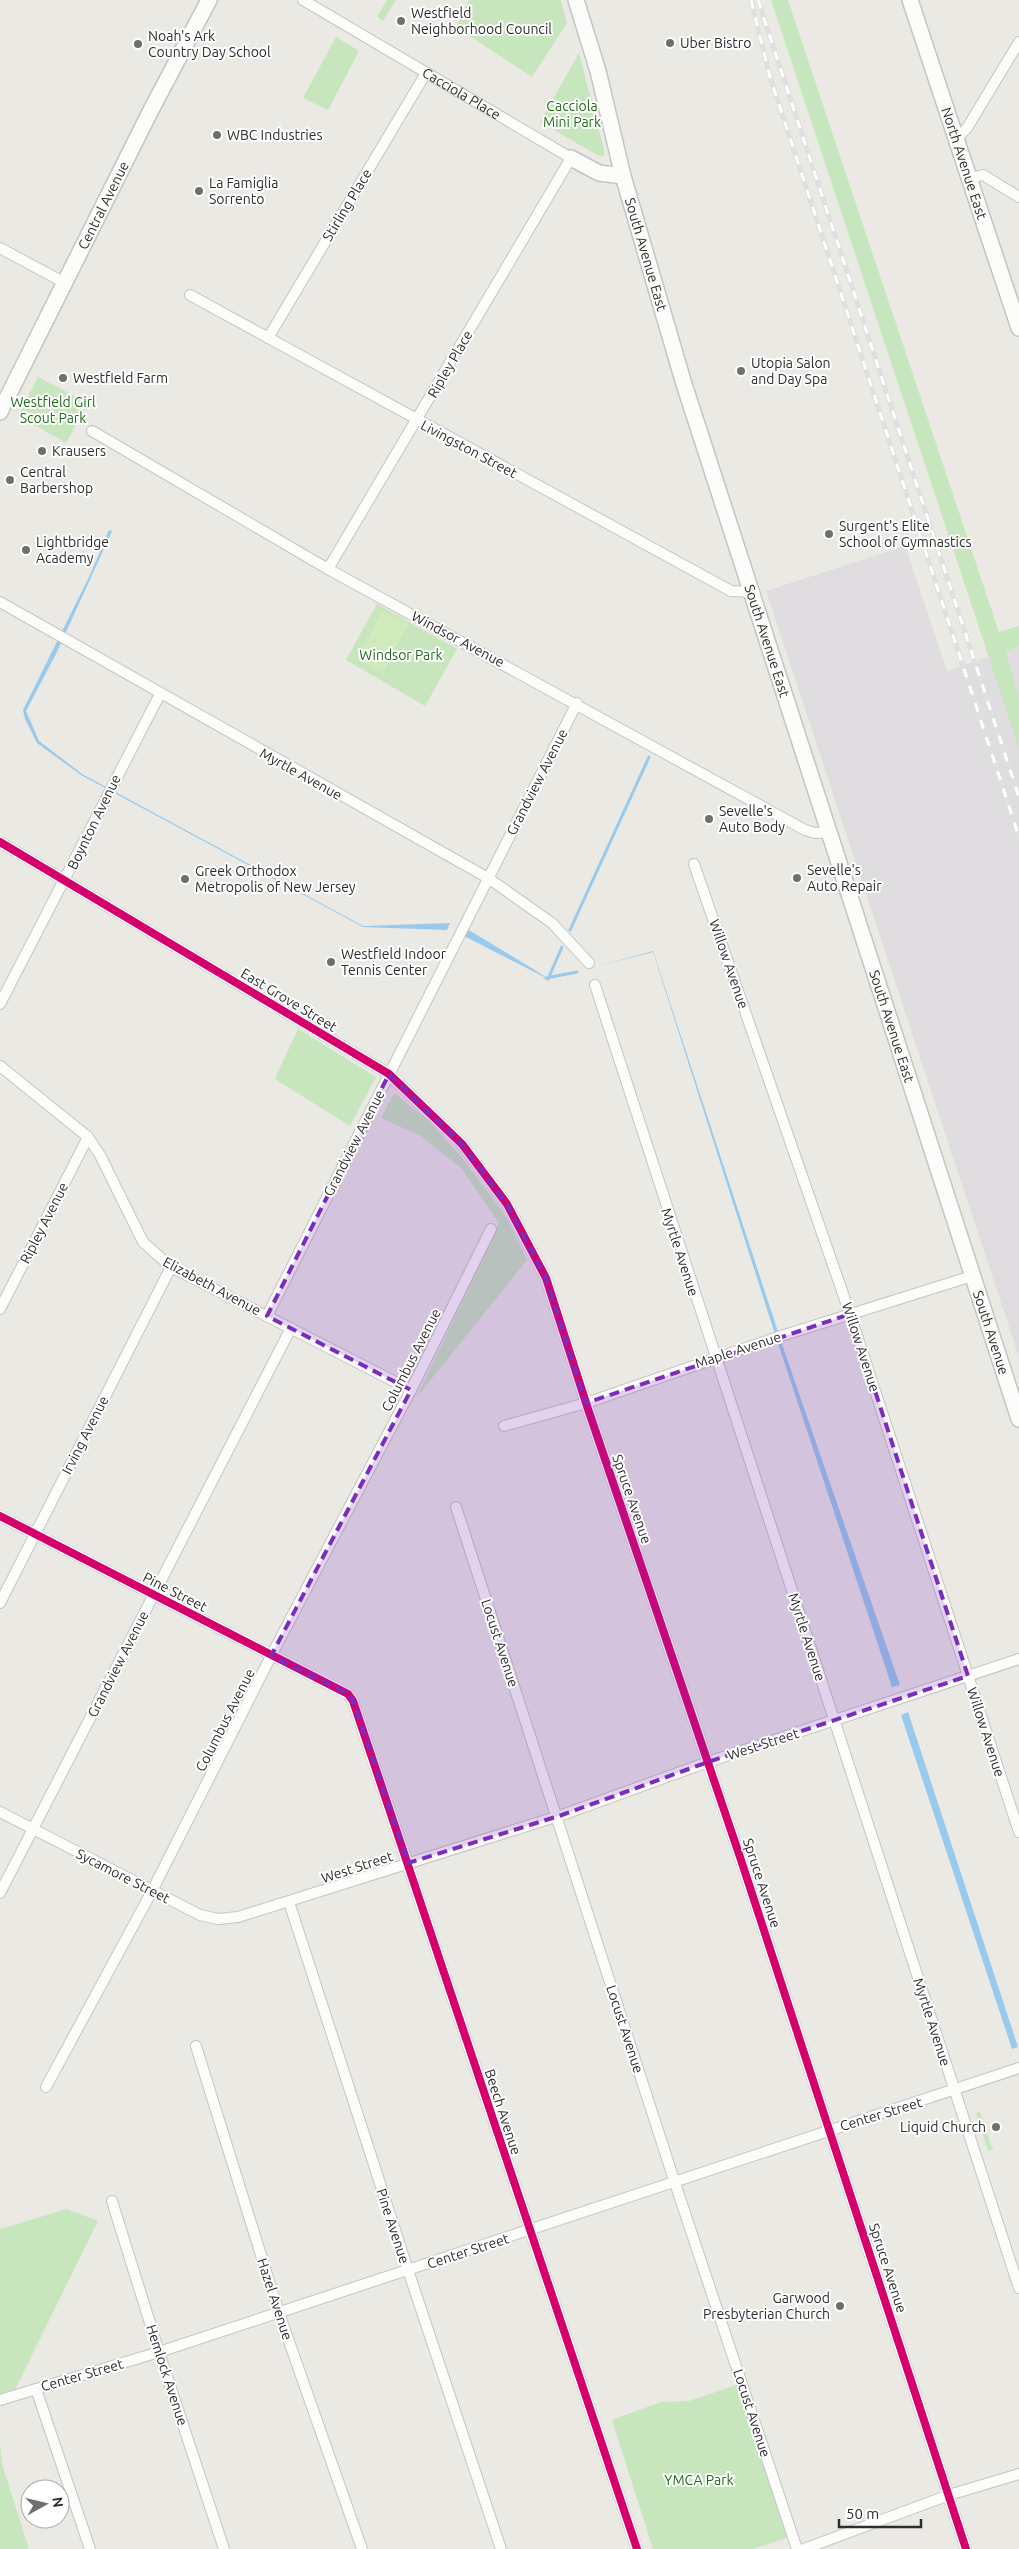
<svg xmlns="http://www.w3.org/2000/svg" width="1019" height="2549" font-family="Ubuntu,sans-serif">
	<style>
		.industrial { fill: #dfdddf }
		.green { fill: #c7e6bd }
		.pitch { fill: #d1eabb }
		.water { fill: #97caec }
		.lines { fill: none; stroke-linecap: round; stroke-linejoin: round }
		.stream { stroke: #97caec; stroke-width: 3 }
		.street-casing { stroke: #c4c4c4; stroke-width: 12 }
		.secondary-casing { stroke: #c4c4c4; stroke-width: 18 }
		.street { stroke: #fcfcfb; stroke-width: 10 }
		.secondary { stroke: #fcfcfb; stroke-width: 15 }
		.rail-casing { stroke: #dfdfe0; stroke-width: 5 }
		.rail { stroke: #fff; stroke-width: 3; stroke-dasharray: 9; stroke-linecap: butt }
		.cycleway-casing { stroke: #fff; stroke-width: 11 }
		.cycleway { stroke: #d6006c; stroke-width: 8 }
		.marked { fill: #7b2cbf; fill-opacity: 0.2; stroke: #7b2cbf; stroke-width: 4; stroke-dasharray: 10 6; stroke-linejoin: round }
		.poi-dot { fill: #6f6f6d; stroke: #fff; stroke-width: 2 }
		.labels { text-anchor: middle; stroke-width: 4; stroke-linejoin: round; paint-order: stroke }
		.poi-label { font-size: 14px; fill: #2d2d2d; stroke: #fff; text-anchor: start }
		.street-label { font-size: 14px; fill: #2d2d2d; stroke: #fff }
		.park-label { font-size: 14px; fill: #206c1b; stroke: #fff }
	</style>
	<rect width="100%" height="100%" fill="#eae9e4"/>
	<path class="industrial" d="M905 546 947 671 1019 646V1357L766 591Z"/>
	<g class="green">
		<path d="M387 0H396L383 21 377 17Z"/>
		<path d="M469 0H561L567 23 532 77 456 27Z"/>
		<path d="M771 0H788L999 632 1019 626V646L1006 651 1019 698V748Z"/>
		<path d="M336 37 359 51 328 110 303 98Z"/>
		<path d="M579 53 604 150V155L599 156 540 122Z"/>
		<path d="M38 377 88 403 66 443 18 416Z"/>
		<path d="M377 604 457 649 425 706 346 660Z"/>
		<path d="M298 1029 376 1077 350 1126 275 1079Z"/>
		<path d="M394 1093 428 1120 463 1159 507 1218 527 1260 417 1397 499 1223 462 1169 421 1136 381 1118Z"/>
		<path d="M980 2112 992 2148 995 2149 988 2151 976 2113Z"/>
		<path d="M67 2209 98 2221 9 2402 0 2401V2229Z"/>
		<path d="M736 2385 787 2538 753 2549H653L612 2420 661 2402 689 2401Z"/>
		<path d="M0 2444 2 2464 29 2549H0Z"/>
	</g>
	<path class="pitch" d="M383 610 408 624 383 673 357 659Z"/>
	<g class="water">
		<path d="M109 530 112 531 56 654 26 711 39 741 82 774 363 926 450 923 447 930 363 927 81 775 37 743 25 719 23 710 90 575Z"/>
		<path d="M467 929 538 972 548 979 464 936Z"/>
		<path d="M653 951 785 1353 900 1685 892 1687 772 1325 653 952 595 967Z"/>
		<path d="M908 1712 1018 2047 1012 2049 901 1715Z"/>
	</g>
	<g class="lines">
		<g class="stream">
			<path d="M570 930 649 757"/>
			<path d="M546 978 577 972"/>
			<path d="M548 979 562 947"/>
		</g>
		<g class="street-casing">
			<g id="street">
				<path id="s1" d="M303 0 571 158 328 569"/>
				<path d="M957 138 967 128 1019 42"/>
				<path d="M970 178 983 175 1019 197"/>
				<path d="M0 248 65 283"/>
				<path d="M190 295 731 591 752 592"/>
				<path d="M268 338 426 73"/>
				<path d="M92 431 328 569 805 830 815 833 829 832"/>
				<path d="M0 602 488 878 552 923 589 963"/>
				<path d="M0 842 389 1074 462 1144 507 1204 546 1278 588 1409 740 1857 966 2549"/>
				<path d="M694 864 850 1314 1019 1832"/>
				<path d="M595 985 1019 2288"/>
				<path d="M0 1004 160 694"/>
				<path d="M0 1066 88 1137 100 1155 143 1242 171 1267 411 1390"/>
				<path d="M0 1309 88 1137"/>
				<path d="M267 1316 577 703"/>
				<path d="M504 1426 586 1403 778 1337 972 1276"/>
				<path d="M456 1507 675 2183 797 2549"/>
				<path d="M0 1516 348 1694 353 1701 637 2549"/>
				<path d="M0 1603 171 1267"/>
				<path d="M0 1812 200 1915 218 1919 238 1917 562 1815 708 1762 1019 1659"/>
				<path d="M0 1893 291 1328"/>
				<path d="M289 1902 408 2270 501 2549"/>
				<path d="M196 2046 279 2313 362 2549"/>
				<path d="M46 2087 152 1891 271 1656 411 1390 491 1229"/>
				<path d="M112 2201 159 2352 224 2549"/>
				<path d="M36 2389 90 2549"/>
				<path d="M0 2400 159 2352 1019 2068"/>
				<path d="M804 2549 949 2495 1019 2474"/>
			</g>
		</g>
		<g class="secondary-casing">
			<g id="secondary">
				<path id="s2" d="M576 0 598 71 623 176 684 384 1019 1419"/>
				<path id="s3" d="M910 0 1019 328"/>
				<path d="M571 158 599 173 623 176"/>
				<path id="s4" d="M0 412 150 112 209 0"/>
			</g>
		</g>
		<use href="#street" class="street"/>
		<use href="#secondary" class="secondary"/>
		<g class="rail-casing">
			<g id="rail">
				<path d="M751 0 770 77 1019 837"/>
				<path d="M758 0 1019 797"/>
			</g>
		</g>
		<use href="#rail" class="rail"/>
		<g class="cycleway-casing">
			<g id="cycleway">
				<path d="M0 842 389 1074 462 1144 507 1204 546 1278 588 1409 740 1857 966 2549"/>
				<path d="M0 1516 348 1694 353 1701 637 2549"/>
			</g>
		</g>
		<use href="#cycleway" class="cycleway"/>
	</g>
	<path class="marked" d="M389 1074 462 1144 507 1204 546 1278 586 1403 850 1314 968 1676 708 1762 562 1815 408 1863 353 1701 348 1694 271 1656 411 1390 267 1316Z"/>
	<g class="poi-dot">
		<circle cx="401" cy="21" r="5"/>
		<circle cx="670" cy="43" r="5"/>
		<circle cx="138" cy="44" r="5"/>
		<circle cx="217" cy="135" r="5"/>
		<circle cx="199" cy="191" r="5"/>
		<circle cx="741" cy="371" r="5"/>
		<circle cx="63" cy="378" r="5"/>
		<circle cx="42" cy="451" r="5"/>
		<circle cx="10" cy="480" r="5"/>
		<circle cx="829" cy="534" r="5"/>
		<circle cx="26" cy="550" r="5"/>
		<circle cx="709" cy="819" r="5"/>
		<circle cx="797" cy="878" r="5"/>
		<circle cx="185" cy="879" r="5"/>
		<circle cx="331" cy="962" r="5"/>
		<circle cx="996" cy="2127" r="5"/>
		<circle cx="840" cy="2306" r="5"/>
	</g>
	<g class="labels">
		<g class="poi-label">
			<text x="411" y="18">Westfield<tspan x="411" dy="16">Neighborhood Council</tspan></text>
			<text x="148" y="41">Noah's Ark<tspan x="148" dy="16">Country Day School</tspan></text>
			<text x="680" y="48">Uber Bistro</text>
			<text x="227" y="140">WBC Industries</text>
			<text x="209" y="188">La Famiglia<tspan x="209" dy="16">Sorrento</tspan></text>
			<text x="751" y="368">Utopia Salon<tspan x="751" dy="16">and Day Spa</tspan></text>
			<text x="73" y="383">Westfield Farm</text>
			<text x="52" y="456">Krausers</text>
			<text x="20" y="477">Central<tspan x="20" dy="16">Barbershop</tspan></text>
			<text x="839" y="531">Surgent's Elite<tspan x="839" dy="16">School of Gymnastics</tspan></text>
			<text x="36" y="547">Lightbridge<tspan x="36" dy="16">Academy</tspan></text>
			<text x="719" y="816">Sevelle's<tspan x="719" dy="16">Auto Body</tspan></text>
			<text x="807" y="875">Sevelle's<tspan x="807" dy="16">Auto Repair</tspan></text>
			<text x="195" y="876">Greek Orthodox<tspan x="195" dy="16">Metropolis of New Jersey</tspan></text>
			<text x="341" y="959">Westfield Indoor<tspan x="341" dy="16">Tennis Center</tspan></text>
			<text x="986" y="2132" text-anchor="end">Liquid Church</text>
			<text x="830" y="2303" text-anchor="end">Garwood<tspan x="830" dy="16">Presbyterian Church</tspan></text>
		</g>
		<g class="street-label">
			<text dy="5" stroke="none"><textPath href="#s1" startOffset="184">Cacciola Place</textPath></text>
			<text dy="5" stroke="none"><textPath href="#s3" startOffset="172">North Avenue East</textPath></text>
			<text dy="5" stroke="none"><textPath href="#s4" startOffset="231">Central Avenue</textPath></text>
			<text transform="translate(347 205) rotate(-59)" y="5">Stirling Place</text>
			<text dy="5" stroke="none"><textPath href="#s2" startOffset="264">South Avenue East</textPath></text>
			<text transform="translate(450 364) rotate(-60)" y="5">Ripley Place</text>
			<text transform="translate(469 449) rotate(28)" y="5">Livingston Street</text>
			<text transform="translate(458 639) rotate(28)" y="5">Windsor Avenue</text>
			<text dy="5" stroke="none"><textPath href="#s2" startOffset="669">South Avenue East</textPath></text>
			<text transform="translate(301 774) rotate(29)" y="5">Myrtle Avenue</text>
			<text transform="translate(537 782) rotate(-63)" y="5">Grandview Avenue</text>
			<text transform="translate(94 822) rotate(-64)" y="5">Boynton Avenue</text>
			<text transform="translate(729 964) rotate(71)" y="5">Willow Avenue</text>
			<text transform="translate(289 1000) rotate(31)" y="5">East Grove Street</text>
			<text dy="5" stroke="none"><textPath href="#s2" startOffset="1074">South Avenue East</textPath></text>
			<text transform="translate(354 1143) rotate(-63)" y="5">Grandview Avenue</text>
			<text transform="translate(44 1223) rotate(-63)" y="5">Ripley Avenue</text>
			<text transform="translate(680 1252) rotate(72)" y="5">Myrtle Avenue</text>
			<text transform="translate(212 1286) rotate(28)" y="5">Elizabeth Avenue</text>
			<text dy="5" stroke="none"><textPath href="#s2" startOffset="1396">South Avenue</textPath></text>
			<text transform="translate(861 1347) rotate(72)" y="5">Willow Avenue</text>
			<text transform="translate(738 1350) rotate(-18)" y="5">Maple Avenue</text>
			<text transform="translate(411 1360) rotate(-63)" y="5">Columbus Avenue</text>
			<text transform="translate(85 1435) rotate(-63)" y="5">Irving Avenue</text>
			<text transform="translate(632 1499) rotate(71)" y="5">Spruce Avenue</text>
			<text transform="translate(175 1592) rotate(27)" y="5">Pine Street</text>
			<text transform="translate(807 1637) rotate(72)" y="5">Myrtle Avenue</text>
			<text transform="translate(500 1643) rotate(72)" y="5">Locust Avenue</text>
			<text transform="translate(118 1664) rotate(-63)" y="5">Grandview Avenue</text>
			<text transform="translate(225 1720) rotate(-63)" y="5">Columbus Avenue</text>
			<text transform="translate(986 1732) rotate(72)" y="5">Willow Avenue</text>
			<text transform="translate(763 1744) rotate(-18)" y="5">West Street</text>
			<text transform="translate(357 1867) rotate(-18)" y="5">West Street</text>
			<text transform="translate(123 1876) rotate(27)" y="5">Sycamore Street</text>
			<text transform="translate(762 1883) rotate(72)" y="5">Spruce Avenue</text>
			<text transform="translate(932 2022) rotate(72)" y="5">Myrtle Avenue</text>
			<text transform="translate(625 2029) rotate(72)" y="5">Locust Avenue</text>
			<text transform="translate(503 2112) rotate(72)" y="5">Beech Avenue</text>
			<text transform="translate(881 2114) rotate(-17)" y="5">Center Street</text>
			<text transform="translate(393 2226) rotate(72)" y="5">Pine Avenue</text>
			<text transform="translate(468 2251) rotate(-18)" y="5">Center Street</text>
			<text transform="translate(888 2268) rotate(72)" y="5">Spruce Avenue</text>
			<text transform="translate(275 2299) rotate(72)" y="5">Hazel Avenue</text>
			<text transform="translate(82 2375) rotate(-16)" y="5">Center Street</text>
			<text transform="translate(167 2375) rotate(72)" y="5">Hemlock Avenue</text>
			<text transform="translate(752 2413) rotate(72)" y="5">Locust Avenue</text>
		</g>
		<g class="park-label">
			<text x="572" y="111">Cacciola<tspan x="572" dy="16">Mini Park</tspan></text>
			<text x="53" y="407">Westfield Girl<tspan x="53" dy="16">Scout Park</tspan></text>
			<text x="401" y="660">Windsor Park</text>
			<text x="699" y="2485">YMCA Park</text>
		</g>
	</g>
	<g transform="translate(45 2504) rotate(82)"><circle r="24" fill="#ffffff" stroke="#ababab"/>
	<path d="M0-4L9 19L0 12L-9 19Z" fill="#6f6f6d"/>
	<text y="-8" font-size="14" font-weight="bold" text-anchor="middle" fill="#2d2d2d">N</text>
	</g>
	<path d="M839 2519v8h82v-8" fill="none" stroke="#2d2d2d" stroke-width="2.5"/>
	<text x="846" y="2519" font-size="15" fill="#2d2d2d" stroke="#ffffff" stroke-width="4" paint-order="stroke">50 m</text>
</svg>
